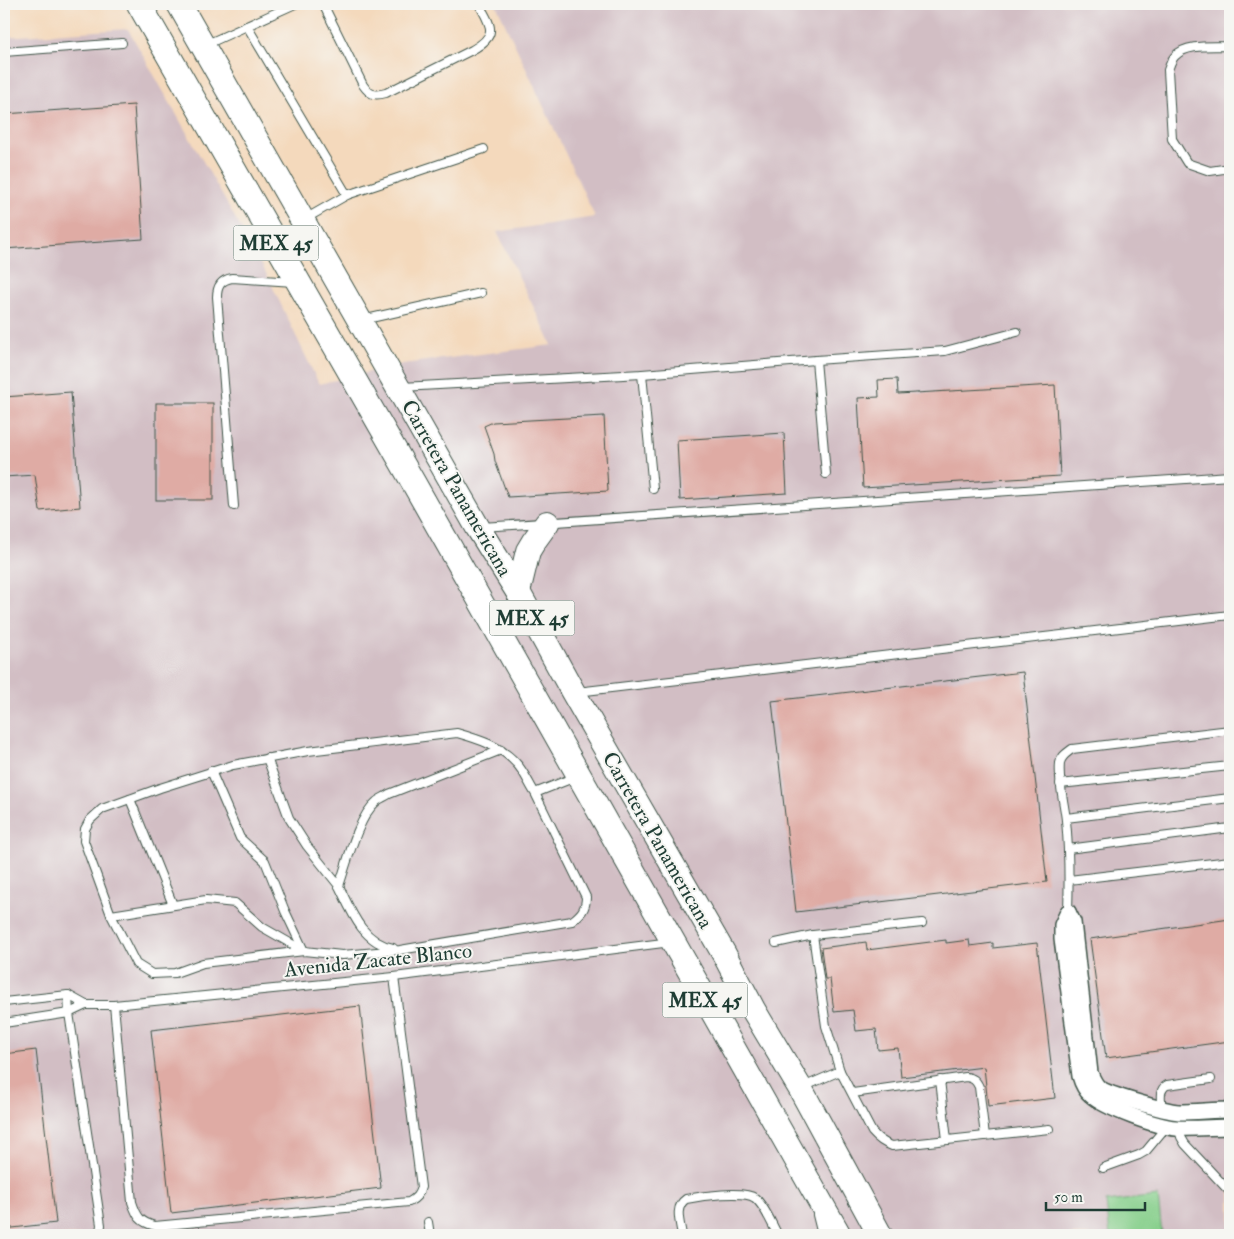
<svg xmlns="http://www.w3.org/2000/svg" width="1234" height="1239" font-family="'IM FELL Double Pica',serif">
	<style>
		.industrial { fill: #d2bec4 }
		.green { fill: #86cf8b; stroke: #528660 }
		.building { fill: #dfaba4 }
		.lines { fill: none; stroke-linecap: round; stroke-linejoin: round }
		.service-casing { stroke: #3f5448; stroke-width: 10 }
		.minor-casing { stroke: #3f5448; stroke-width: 18 }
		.primary-casing { stroke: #3f5448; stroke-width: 26 }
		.service { stroke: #fff; stroke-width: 8 }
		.minor { stroke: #fff; stroke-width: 15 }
		.primary { stroke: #fff; stroke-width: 24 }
		.labels { text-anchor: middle; stroke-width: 4; stroke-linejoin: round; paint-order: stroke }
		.shield { fill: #f6f6f2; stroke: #60746d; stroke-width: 1 }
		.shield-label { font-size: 20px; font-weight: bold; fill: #1f3d34 }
		.street-label { font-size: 21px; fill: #1f3d34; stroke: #f6f6f2 }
	</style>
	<rect width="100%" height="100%" fill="#f6f6f2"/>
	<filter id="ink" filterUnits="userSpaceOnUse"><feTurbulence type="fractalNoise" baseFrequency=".02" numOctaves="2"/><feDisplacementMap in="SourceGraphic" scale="10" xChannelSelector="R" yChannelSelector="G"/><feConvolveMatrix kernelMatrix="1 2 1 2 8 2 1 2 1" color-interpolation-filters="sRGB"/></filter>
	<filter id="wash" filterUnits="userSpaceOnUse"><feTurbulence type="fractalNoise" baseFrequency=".0096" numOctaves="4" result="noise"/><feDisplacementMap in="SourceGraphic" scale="20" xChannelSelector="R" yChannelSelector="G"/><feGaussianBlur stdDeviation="1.12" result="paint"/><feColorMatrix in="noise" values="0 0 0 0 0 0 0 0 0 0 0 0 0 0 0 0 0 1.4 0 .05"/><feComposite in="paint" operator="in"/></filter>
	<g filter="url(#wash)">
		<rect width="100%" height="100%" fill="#f4d9bc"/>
		<path class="industrial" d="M496 4H1230V1235H4V37L128 29 263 267 319 384 403 364 552 345 497 232 595 217Z"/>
		<path class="green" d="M1158 1196 1162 1235H1110L1106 1202Z"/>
		<g id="blocks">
			<g class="building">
				<path d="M134 105 143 239 4 249V114Z"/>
				<path d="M897 379 898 394 1055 385 1060 476 863 488 858 398 879 397 878 380Z"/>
				<path d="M71 392 80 507 40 511 35 475 4 477V397Z"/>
				<rect x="156" y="403" width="57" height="97"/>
				<path d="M604 416 608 491 508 497 495 461 494 454 484 426 493 422Z"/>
				<path d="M784 433 787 493 680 500 677 440Z"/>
				<path d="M1023 672 1047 882 796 912 772 701Z"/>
				<path d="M1230 919V1041L1106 1058 1090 939Z"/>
				<path d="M946 940V943L969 940 970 946 993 943V948L1037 943 1055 1098 988 1106 984 1067 901 1077 898 1048 878 1050 876 1029 856 1031 853 1010 834 1012 830 979H825L821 948 866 942 867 950Z"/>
				<path d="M360 1006 381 1188 171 1213 151 1030Z"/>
				<path d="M36 1050 56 1223 4 1229V1054Z"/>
			</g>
		</g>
	</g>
	<g filter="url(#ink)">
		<use href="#blocks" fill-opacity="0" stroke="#3f5448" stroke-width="1"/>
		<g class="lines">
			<g class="service-casing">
				<g id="service">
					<path d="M323 4 363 85C370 95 374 96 386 93L472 50C499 35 491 26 479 4"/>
					<path d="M247 26 347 195"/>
					<path d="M205 45 295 4"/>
					<path d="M1230 46C1214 47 1187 43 1175 56 1171 60 1170 65 1168 70L1172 139 1187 163 1210 171 1230 168"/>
					<path d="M4 52 122 43"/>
					<path d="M305 219 347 195 484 149"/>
					<path d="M362 320 481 293"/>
					<path d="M816 360 826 474"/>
					<path d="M642 374 653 489"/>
					<path d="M402 387 642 374 816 360 945 351 1017 332"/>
					<path d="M234 506 217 297C217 286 221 280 232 278L294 282"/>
					<path d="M482 527 1230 476"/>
					<path d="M577 692 1230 615"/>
					<path d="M267 758 289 818 307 846 339 886"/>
					<path d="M211 771 240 838 265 861 285 911 304 951"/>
					<path d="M1060 784 1230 766"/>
					<path d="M535 793 586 897C586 909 581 914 572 921L400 950 342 955 304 951 203 963 175 973 152 974 136 964 111 915 84 841 85 829 90 820 102 809 160 788 233 765 308 751 457 733C478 739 501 746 516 763 524 771 529 784 535 793L578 776"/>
					<path d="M130 799 173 905"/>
					<path d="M1066 818 1230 798"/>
					<path d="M1068 849 1230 828"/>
					<path d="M1069 880 1230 861"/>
					<path d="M1068 912C1069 882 1069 851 1066 820 1064 801 1058 782 1060 763 1061 756 1067 753 1072 749L1230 730"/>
					<path d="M111 915 206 900 235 903 262 927 304 951"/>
					<path d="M813 935 826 1026 840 1071 872 1132C878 1139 883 1143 892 1146L1049 1129"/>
					<path d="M776 943 813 935 922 923"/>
					<path d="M393 948C362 942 351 911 339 886 347 863 358 817 376 802 379 799 385 797 389 794L501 750"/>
					<path d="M68 995 69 1013 101 1225 100 1231 97 1235"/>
					<path d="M4 1002 68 995 86 1005"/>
					<path d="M114 1005 132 1202C137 1217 140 1222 155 1226L409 1202C416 1198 419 1195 421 1187L394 977"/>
					<path d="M4 1023 69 1013 86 1005H114L394 977 671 942"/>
					<path d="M940 1080 947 1140"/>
					<path d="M803 1087 840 1071"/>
					<path d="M853 1093 966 1077C973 1078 976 1080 979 1087L985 1136"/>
					<path d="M1162 1109C1161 1100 1158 1090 1167 1085L1211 1079"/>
					<path d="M1178 1126 1181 1137 1185 1144 1230 1192"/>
					<path d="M1103 1168 1139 1155 1146 1151 1166 1127"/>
					<path d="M817 1215 822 1235"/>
					<path d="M428 1222 430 1235"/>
					<path d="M682 1235C680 1222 674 1207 686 1199 701 1196 744 1190 755 1198 765 1206 772 1225 778 1235"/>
				</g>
			</g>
			<g class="minor-casing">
				<g id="minor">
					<path d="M1068 912 1062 925V939L1080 1076C1082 1083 1085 1090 1091 1095 1105 1108 1158 1127 1176 1128 1194 1129 1213 1127 1230 1127"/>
					<path d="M1068 912 1073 922 1090 1073C1092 1078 1094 1083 1098 1087 1107 1095 1166 1111 1179 1112 1196 1112 1213 1110 1230 1110"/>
				</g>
			</g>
			<g class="primary-casing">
				<g id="primary">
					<path d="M139 4 413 482 839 1235"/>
					<path d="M179 4 478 528 518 592 573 692 724 954 754 1011 800 1088 880 1235"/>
					<path d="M518 592 528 551 534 541 547 523"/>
				</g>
			</g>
			<use href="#service" class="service"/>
			<use href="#minor" class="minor"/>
			<use href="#primary" class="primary"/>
		</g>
	</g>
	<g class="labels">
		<g class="shield">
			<rect x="233.5" y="225.5" width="85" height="35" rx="4"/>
			<rect x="489.5" y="600.5" width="85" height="35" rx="4"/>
			<rect x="662.5" y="982.5" width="85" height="35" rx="4"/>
		</g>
		<g class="shield-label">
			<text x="276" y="250">MEX 45</text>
			<text x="532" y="625">MEX 45</text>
			<text x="705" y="1007">MEX 45</text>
		</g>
		<g class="street-label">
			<text transform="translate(457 488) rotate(60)" y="7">Carretera Panamericana</text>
			<text transform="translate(658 840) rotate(60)" y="7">Carretera Panamericana</text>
			<text transform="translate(378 960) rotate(-6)" y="7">Avenida Zacate Blanco</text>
		</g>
	</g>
	<rect width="1234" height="1239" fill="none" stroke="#f6f6f2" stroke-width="20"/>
	<path d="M1046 1202v8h99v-8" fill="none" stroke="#1f3d34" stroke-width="2.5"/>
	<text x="1054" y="1202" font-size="15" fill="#1f3d34" stroke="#f6f6f2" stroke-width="4" paint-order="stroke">50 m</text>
</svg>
